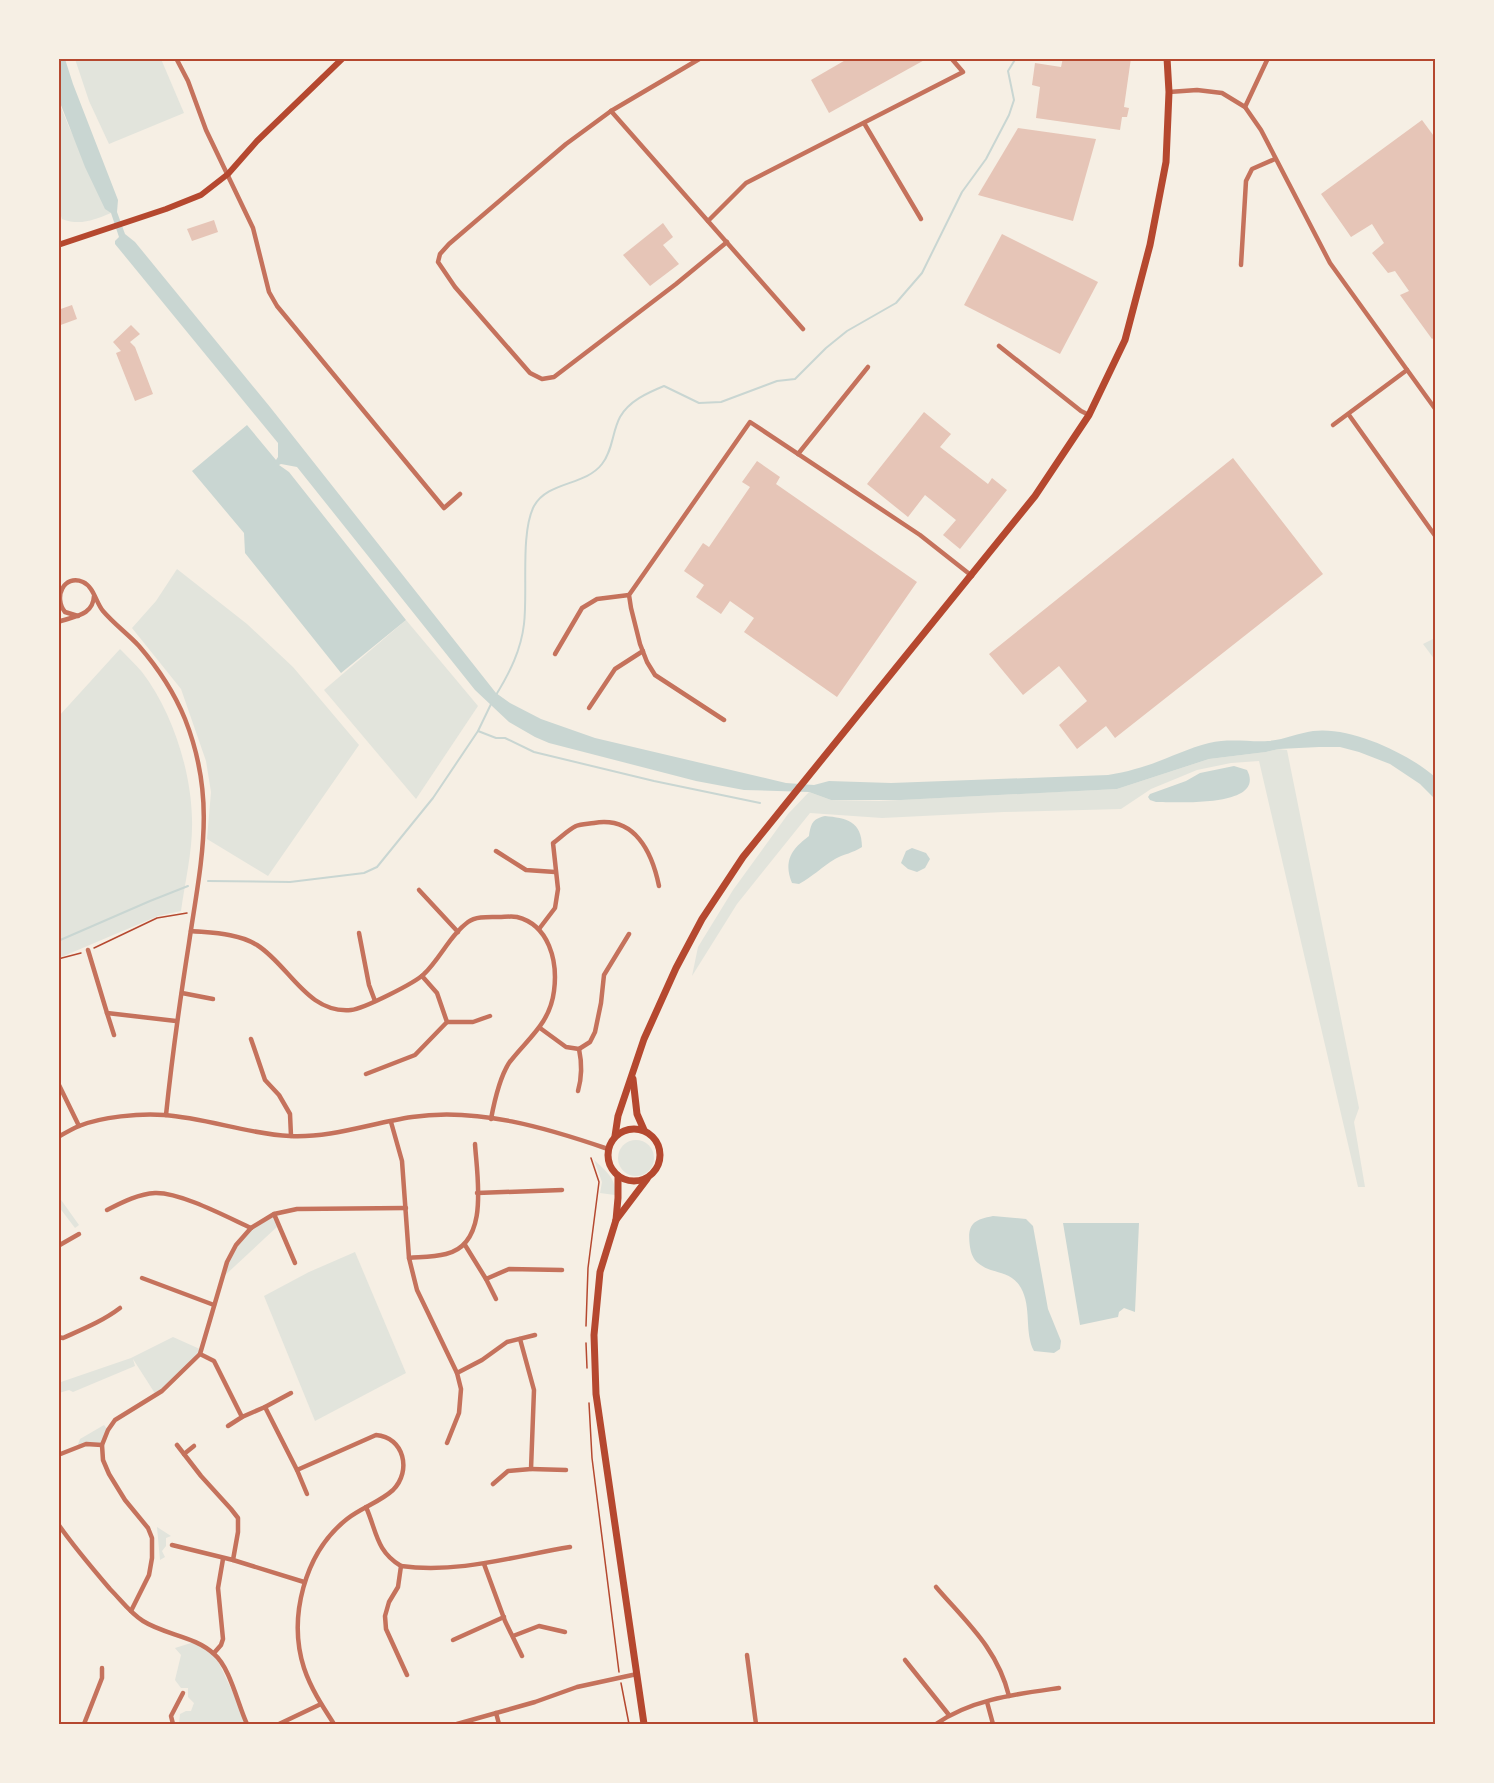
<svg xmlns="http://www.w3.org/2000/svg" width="1494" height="1783" font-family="'Open Sans',sans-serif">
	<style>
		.green { fill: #e2e4dc }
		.water { fill: #c9d6d2 }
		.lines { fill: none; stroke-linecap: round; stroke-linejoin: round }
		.stream { stroke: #c9d6d2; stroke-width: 2 }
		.building { fill: #e6c5b7 }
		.path { stroke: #b5482f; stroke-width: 1.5 }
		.minor { stroke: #c5725c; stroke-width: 4.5 }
		.secondary { stroke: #b5482f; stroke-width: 6 }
		.primary { stroke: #b5482f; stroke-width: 7 }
		.neatline { fill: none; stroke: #b5482f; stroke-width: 2 }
	</style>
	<rect width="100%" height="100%" fill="#f6efe4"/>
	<g class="green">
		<path d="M75 59H161L184 113 109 144 89 101Z"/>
		<path d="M58 100 69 127 111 213C94 220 80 226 62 219L59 210Z"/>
		<path d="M177 569 247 624 293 667 359 745 268 876 207 839 211 792 206 761 181 689 132 628 156 601Z"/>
		<path d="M406 620 478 706 416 799 324 690Z"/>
		<path d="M1435 638V660L1423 644Z"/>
		<path d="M120 649C127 656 135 664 142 672 172 711 191 770 192 819 193 850 185 881 181 911L158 916 59 958V716Z"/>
		<path d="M1279 749 1287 750 1359 1108 1354 1122 1365 1187H1358L1259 761 1231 763 1197 770 1151 789 1121 809 1004 812 882 818 810 813 737 904 692 976 698 947 733 890 788 814 809 792 831 800 879 801 1117 789 1209 759 1266 752Z"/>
		<circle cx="636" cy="1158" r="18"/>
		<path d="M594 1160C605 1170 617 1179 615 1195L600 1193 602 1182Z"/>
		<path d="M59 1197 79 1225 75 1228 59 1207Z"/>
		<path d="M275 1216 279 1225 221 1279 236 1245 252 1229Z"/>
		<path d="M355 1252 406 1373 315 1421 264 1296 309 1272Z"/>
		<path d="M173 1337 202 1350 156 1395 133 1359 135 1366 73 1392 69 1390 59 1393 58 1383 131 1358Z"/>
		<path d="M104 1425 108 1430 102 1445 77 1447 80 1439Z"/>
		<path d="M157 1527 171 1536 166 1538V1546L162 1551 165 1557 160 1560Z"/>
		<path d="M194 1642 214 1653 248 1724H179L180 1714 186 1711H191L194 1703 188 1697V1688H181L175 1680 181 1655 175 1648Z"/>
	</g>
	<g class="water">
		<path d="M59 59H65L73 84 118 200 117 212 125 234 135 242 270 407 496 693 510 703 541 719 595 738 786 783 814 785 829 781 891 783 1108 775C1117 773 1126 772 1135 769 1160 763 1184 749 1209 743 1229 738 1248 742 1268 741 1284 740 1298 733 1313 731 1350 726 1408 753 1435 777V799L1420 784 1390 764 1359 752 1340 747H1319L1279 749 1266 752 1209 759 1117 789 901 800H831L809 792 744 790 696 781 549 743 535 737 509 722 475 690 297 467 281 464 279 465 289 472 406 620 341 673 245 553 244 533 192 471 247 425 276 460 278 457V443L115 244V241L119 237 111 213 105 209 85 167 59 100Z"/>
		<path d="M1234 766 1247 770C1267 808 1176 802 1156 802L1150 800 1148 797 1150 794 1186 781 1200 773Z"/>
		<path d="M825 816C846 818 862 821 862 847 853 853 844 854 835 859 822 867 812 877 799 884L792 883C783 860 792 849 809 836 811 824 812 819 825 816Z"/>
		<path d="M912 848 926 853 930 859 925 868 917 872 908 869 901 863 906 851Z"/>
		<path d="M993 1216 1026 1219 1033 1226 1048 1309 1061 1341 1060 1349 1054 1353 1034 1351C1024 1332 1032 1308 1021 1288 1010 1269 992 1275 978 1263 973 1259 971 1253 970 1247 967 1225 972 1220 993 1216Z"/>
		<path d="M1063 1223H1139L1135 1312 1124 1308 1119 1312 1118 1317 1080 1325Z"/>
	</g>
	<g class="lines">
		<g class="stream">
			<path d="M496 695C510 672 521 650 524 624 528 592 520 533 534 506 548 481 585 486 602 464 613 450 612 432 620 417 629 401 647 393 664 386L699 403 721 402 777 381 795 379 826 348 847 331 896 303 922 273 962 192 986 159 1009 115 1014 100 1008 71 1016 58"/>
			<path d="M478 731 496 738H505L534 752 654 781 760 803"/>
			<path d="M208 881 290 882 364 873 377 867 433 798 478 731 492 702"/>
			<path d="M58 941 150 901 188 886"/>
		</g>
	</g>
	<g class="building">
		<path d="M849 58H928L829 113 811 80Z"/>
		<path d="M1063 58H1131L1124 107 1129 108 1127 117H1122L1120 130 1036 118 1040 87 1032 85 1035 63 1061 67Z"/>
		<path d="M1422 120 1436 139V336L1432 339 1400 295 1409 291 1395 271 1388 273 1372 253 1384 243 1372 224 1351 237 1321 194Z"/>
		<path d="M1018 128 1096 139 1073 221 978 195Z"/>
		<path d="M214 220 218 232 192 241 187 229Z"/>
		<path d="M663 223 673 237 663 245 679 264 650 286 623 255Z"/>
		<path d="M1002 234 1098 282 1060 354 964 305Z"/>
		<path d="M72 305 77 319 58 326V310Z"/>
		<path d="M131 325 140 334 130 342 135 347 153 394 135 401 116 353 121 351 113 342Z"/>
		<path d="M924 412 951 434 940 447 988 484 992 478 1007 490 960 549 943 535 956 520 925 495 908 517 867 484Z"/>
		<path d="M1233 458 1323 574 1115 738 1106 726 1077 749 1059 725 1087 701 1059 666 1023 695 989 654Z"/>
		<path d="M757 461 780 477 776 484 917 582 837 697 744 632 754 618 730 601 721 614 696 597 704 585 684 571 703 543 709 547 750 487 742 482Z"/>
	</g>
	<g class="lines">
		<g class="path">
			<path d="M94 948 157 918 187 913"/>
			<path d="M58 959 81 953"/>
			<path d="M586 1326 588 1268 599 1182 591 1158"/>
			<path d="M586 1343 587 1368"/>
			<path d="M589 1403 592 1458 619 1672"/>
			<path d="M621 1683 629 1724"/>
		</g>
		<g class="minor">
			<path d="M176 58 188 81 206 130 253 228 269 292 277 306 444 508 460 494"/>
			<path d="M701 58 611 111 566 144 449 244 440 254 438 262 455 287 530 373 542 379 554 377 676 284 727 242"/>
			<path d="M1169 92 1197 90 1222 93 1245 107 1261 130 1330 263 1436 410"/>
			<path d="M1245 107 1268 58"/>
			<path d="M611 111 803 329"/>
			<path d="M864 123 921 219"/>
			<path d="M708 221 746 183 963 72 951 58"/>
			<path d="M1241 265 1246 181 1252 169 1275 159"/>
			<path d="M999 346 1081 411 1089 415"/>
			<path d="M1349 415 1436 537"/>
			<path d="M1333 425 1407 370"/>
			<path d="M798 454 868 367"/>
			<path d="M78 616 65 612C53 597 64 574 83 582 94 587 96 603 103 611 114 624 128 634 139 646 158 668 174 692 185 719 217 800 201 861 189 943 180 1000 172 1057 166 1115"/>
			<path d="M58 622C74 616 93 616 94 596"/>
			<path d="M555 654 582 608 597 599 629 595"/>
			<path d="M589 708 615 669 643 651"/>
			<path d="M724 720 655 675 647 662 640 644 631 608 629 595 750 422 920 535 972 576"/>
			<path d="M496 851 526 870 555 872"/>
			<path d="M419 890 458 932"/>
			<path d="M539 929 555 908 558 889 553 843C560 838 568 830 576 826 581 824 588 824 594 823 635 816 652 852 659 886"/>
			<path d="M191 931C212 933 238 933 257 945 289 965 307 1014 351 1010 363 1009 415 983 424 974 440 959 450 935 468 922 476 916 489 917 499 917 504 917 512 916 517 917 549 925 558 961 554 991 550 1024 527 1039 509 1063 500 1077 494 1103 491 1119"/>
			<path d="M359 933 369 985 375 1001"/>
			<path d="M88 950 107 1013 176 1021"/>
			<path d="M182 993 213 999"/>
			<path d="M107 1013 114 1035"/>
			<path d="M447 1022H473L490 1016"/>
			<path d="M540 1028 566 1047 579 1049 590 1042 595 1032 601 1003 604 975 629 934"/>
			<path d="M251 1039 265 1080 279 1095 290 1114 291 1136"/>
			<path d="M366 1074 415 1055 447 1022 437 993 422 976"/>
			<path d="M58 1083 79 1126"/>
			<path d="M578 1091C582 1077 582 1063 579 1049"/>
			<path d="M391 1122 402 1161 409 1258 417 1290 457 1373 461 1389 459 1413 447 1443"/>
			<path d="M58 1137C65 1133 72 1129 79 1126 101 1117 140 1113 164 1115 207 1118 247 1134 290 1136 332 1138 371 1123 412 1117 477 1107 547 1128 608 1149"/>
			<path d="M477 1193 562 1190"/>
			<path d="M107 1210C121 1203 138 1194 155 1193 180 1192 227 1217 251 1228"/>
			<path d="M274 1214 295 1263"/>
			<path d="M465 1245 486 1279 509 1269 562 1270"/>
			<path d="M58 1246 79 1234"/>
			<path d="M409 1258C421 1257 434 1257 446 1254 490 1244 477 1177 475 1144"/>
			<path d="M142 1278 214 1305"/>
			<path d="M486 1279 496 1299"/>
			<path d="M58 1337 63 1338C83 1329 103 1321 120 1308"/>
			<path d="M200 1354 214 1361 242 1417 265 1407 297 1470 376 1435C404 1437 412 1471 393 1490 380 1502 361 1508 347 1519 304 1553 288 1618 304 1668 311 1689 323 1707 334 1724"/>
			<path d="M457 1373 482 1360 507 1342 535 1335"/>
			<path d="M265 1407 291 1393"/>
			<path d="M228 1426 242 1417"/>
			<path d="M177 1445 201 1476 231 1509 238 1518V1532L233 1560"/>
			<path d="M184 1454 194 1446"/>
			<path d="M58 1455 86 1444 102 1445"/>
			<path d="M531 1469 566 1470"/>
			<path d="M297 1470 307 1494"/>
			<path d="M493 1484 508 1471 531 1469 534 1390 520 1339"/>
			<path d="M366 1507C377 1532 376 1551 401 1566L398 1587 389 1602 385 1616 386 1629 407 1675"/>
			<path d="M58 1524C74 1547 92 1568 110 1589 121 1600 130 1613 143 1621 165 1635 195 1636 214 1654 230 1667 238 1705 247 1724"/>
			<path d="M172 1545 233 1560 304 1582"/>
			<path d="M484 1564 505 1621 522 1656"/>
			<path d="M401 1566C458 1574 515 1556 570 1547"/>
			<path d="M936 1587C967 1623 997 1648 1009 1696"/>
			<path d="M131 1611 149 1575 152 1558V1538L148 1528 125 1500 109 1474 103 1460 102 1445 108 1430 115 1420 162 1391 200 1354 227 1262 236 1245 251 1228 274 1214 297 1209 406 1208"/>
			<path d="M513 1636 539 1626 565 1632"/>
			<path d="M453 1640 504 1617"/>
			<path d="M214 1653 221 1645 223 1639 218 1588 223 1559"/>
			<path d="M747 1655 756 1724"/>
			<path d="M905 1660 949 1715"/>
			<path d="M987 1702 993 1724"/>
			<path d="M496 1713 499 1724"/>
			<path d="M84 1724 102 1678V1668"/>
			<path d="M173 1724 171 1716 183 1693"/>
			<path d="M279 1724 321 1704"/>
			<path d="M457 1724 535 1702 577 1687 637 1674"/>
			<path d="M936 1724C972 1699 1017 1694 1059 1688"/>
		</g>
		<path class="secondary" d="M58 245 166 209 201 195 228 174 257 141 343 58"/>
		<g class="primary">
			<path d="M633 1079 637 1114 644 1130"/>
			<circle cx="634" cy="1155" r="26"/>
			<path d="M615 1136 618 1116 644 1039 676 968 702 919 743 857 785 805 1035 496 1089 415 1125 340 1150 245 1166 162 1169 92 1167 58"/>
			<path d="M618 1176V1198L616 1220 600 1272 594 1335 596 1394 644 1724"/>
			<path d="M616 1220 647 1179"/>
		</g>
	</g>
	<rect width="1494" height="1783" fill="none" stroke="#f6efe4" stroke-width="120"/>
	<rect x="60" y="60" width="1374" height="1663" class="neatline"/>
</svg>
